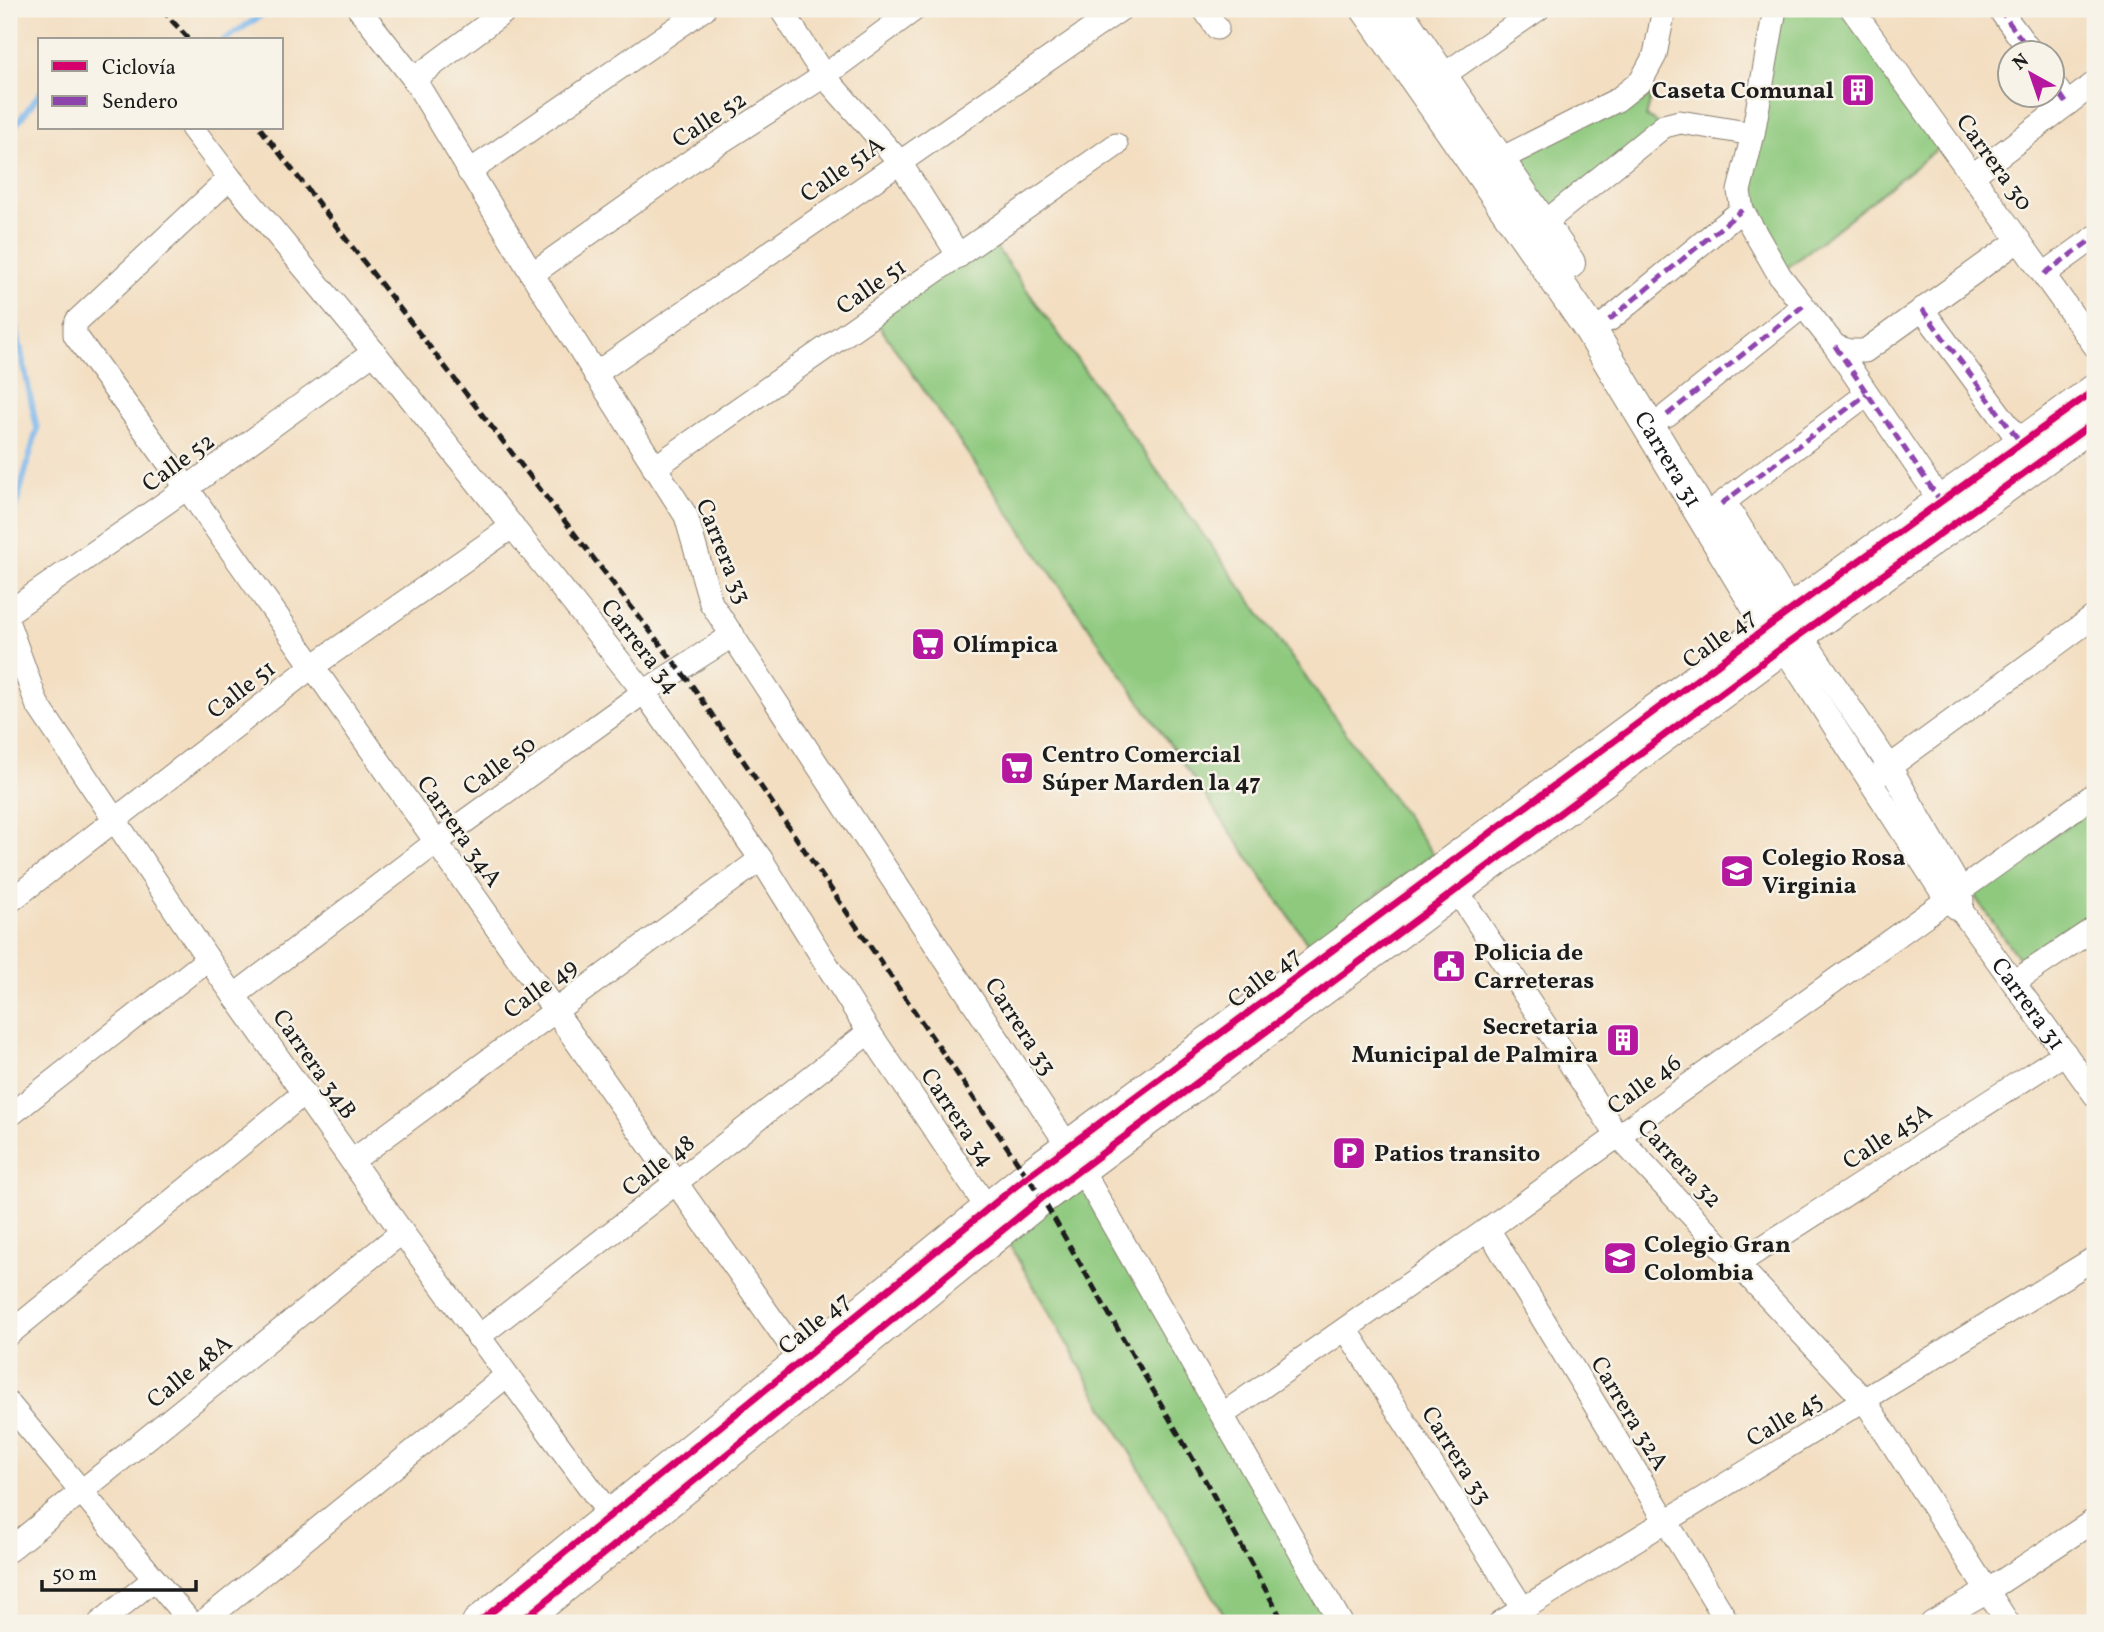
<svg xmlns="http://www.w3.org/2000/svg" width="2104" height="1632" font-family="Vollkorn,serif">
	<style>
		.green { fill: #8ec97e; stroke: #55724d; stroke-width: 2 }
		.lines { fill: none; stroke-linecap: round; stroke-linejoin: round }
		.stream { stroke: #78b5eb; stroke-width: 6 }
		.street-casing { stroke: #887d6e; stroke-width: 25 }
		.secondary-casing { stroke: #887d6e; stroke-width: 34 }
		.street { stroke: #fff; stroke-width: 23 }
		.secondary { stroke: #fff; stroke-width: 32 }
		.rail { stroke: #1c1c1c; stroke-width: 5; stroke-dasharray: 10 5; stroke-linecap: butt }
		.quiet { stroke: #8e44ad; stroke-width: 5; stroke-dasharray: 10 5; stroke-linecap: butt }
		.cycleway-casing { stroke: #f7f3e8; stroke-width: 11 }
		.cycleway { stroke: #d6006c; stroke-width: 7 }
		.labels { text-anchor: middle; stroke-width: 5; stroke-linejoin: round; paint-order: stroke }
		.poi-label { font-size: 24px; font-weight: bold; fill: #1c1c1c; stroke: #f7f3e8; text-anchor: start }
		.street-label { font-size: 24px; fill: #1c1c1c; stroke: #f7f3e8 }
	</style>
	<rect width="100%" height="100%" fill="#f7f3e8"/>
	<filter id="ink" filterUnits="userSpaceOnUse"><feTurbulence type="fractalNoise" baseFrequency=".0143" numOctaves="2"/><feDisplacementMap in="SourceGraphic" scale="14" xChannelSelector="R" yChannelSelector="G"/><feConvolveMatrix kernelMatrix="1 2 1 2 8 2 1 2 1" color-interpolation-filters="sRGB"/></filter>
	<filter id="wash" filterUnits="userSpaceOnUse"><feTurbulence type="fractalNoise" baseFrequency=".00686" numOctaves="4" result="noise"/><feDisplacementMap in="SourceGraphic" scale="28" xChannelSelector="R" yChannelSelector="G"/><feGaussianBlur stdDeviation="1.57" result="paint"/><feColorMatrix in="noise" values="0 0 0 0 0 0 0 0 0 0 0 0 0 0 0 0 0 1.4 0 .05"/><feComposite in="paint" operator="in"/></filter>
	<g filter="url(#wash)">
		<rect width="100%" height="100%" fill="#f3dec1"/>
		<g class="green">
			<path d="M1776 9H1851L1945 143 1782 272 1752 216 1747 167Z"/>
			<path d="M1641 81 1653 91 1646 117 1664 126 1543 224 1499 160Z"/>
			<path d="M988 236 1433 854 1309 945 873 317Z"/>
			<path d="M2095 806V919L2026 969 1973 894Z"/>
			<path d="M1082 1169 1341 1623H1229L1001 1230Z"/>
		</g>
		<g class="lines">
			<g class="stream">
				<path d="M224 40 271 9"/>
				<path d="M9 134 40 93"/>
				<path d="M9 293 37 429 9 531"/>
			</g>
		</g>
	</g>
	<g filter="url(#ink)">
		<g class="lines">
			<g class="street-casing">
				<g id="street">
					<path d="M359 9 414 79 532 274 686 516 711 603 1068 1146 1341 1623"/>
					<path d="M781 9 824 76 899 161 959 256"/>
					<path d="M1204 9 1217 28"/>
					<path d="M1775 9 1753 134 1739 191 1742 210 1780 276 1835 346 1849 351H1865L2019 240"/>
					<path d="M1852 9 2095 346"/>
					<path d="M1999 9 2031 52"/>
					<path d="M1441 77 1538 9"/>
					<path d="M414 79 508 9"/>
					<path d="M2052 82 2067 104"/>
					<path d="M192 128 230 178 374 352 644 692 761 859 869 1032 996 1221"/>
					<path d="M1499 160 1617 100 1641 81 1655 55 1664 9"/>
					<path d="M469 172 704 9"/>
					<path d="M1972 176 2095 83"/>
					<path d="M230 178 77 321 75 326V335L187 488 800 1359"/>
					<path d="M1543 224 1664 126 1680 122 1753 134"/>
					<path d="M532 274 697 157 824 76 915 9"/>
					<path d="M2044 274 2095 237"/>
					<path d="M1922 309 2021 443"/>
					<path d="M1609 320 1742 210"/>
					<path d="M1835 346 1941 502"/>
					<path d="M595 374 1121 9"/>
					<path d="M1667 415 1803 306"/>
					<path d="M654 468 1116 145"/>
					<path d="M1721 504 1867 394"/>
					<path d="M9 612 187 488 374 352"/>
					<path d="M9 626 37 704 208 959 402 1232 610 1515"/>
					<path d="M1801 635 1890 767 1961 890 1962 902"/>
					<path id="s1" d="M1783 647 1947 900 1963 913 2095 1095"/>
					<path d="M1877 776 2095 616"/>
					<path d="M1457 891 1617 1135 1865 1401 2008 1623"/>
					<path d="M9 902 313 666 513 526"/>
					<path d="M2014 982 2095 928"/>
					<path d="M234 996 435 843 644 692 733 635"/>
					<path d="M9 1116 208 959"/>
					<path d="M352 1161 761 859"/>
					<path d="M1488 1229 1728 1623"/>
					<path d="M1737 1264 2065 1053"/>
					<path d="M1346 1329 1523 1609"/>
					<path d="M9 1334 304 1093"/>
					<path d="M478 1337 869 1032"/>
					<path d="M9 1404 191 1623"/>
					<path d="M1222 1415 1488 1229 2095 794"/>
					<path d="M9 1550 402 1232"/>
					<path d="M100 1623 154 1579"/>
					<path d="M202 1623 506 1376"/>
					<path d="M1500 1623 2095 1258"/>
					<path d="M1932 1623 1987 1591 2095 1520"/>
				</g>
			</g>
			<g class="secondary-casing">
				<g id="secondary">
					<path id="s2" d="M1367 9 1590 329 1780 644"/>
					<path d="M1395 9 1569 263"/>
					<path d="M1727 514 1799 631"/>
					<path d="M478 1623 1027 1177 1769 626 2095 390"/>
					<path d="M519 1623 1042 1198 1783 647 2095 422"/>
				</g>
			</g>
			<use href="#street" class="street"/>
			<use href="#secondary" class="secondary"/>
			<g class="rail">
				<path d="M161 9 190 40"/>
				<path d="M260 128 691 684 1042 1198 1205 1480 1284 1623"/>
			</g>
			<g class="quiet">
				<path d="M1999 9 2031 52"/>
				<path d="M1854 12 1858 9"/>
				<path d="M2052 82 2067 104"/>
				<path d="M2044 274 2095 237"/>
				<path d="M1922 309 2021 443"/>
				<path d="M1609 320 1742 210"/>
				<path d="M1835 346 1941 502"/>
				<path d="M1667 415 1803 306"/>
				<path d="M1721 504 1867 394"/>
			</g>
			<g class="cycleway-casing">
				<g id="cycleway">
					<path d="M478 1623 1027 1177 1769 626 2095 390"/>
					<path d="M519 1623 1042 1198 1783 647 2095 422"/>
				</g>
			</g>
			<use href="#cycleway" class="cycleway"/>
		</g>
	</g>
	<defs>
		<g id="building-square" transform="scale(1.75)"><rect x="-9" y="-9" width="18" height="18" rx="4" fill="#b5179e" stroke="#f7f3e8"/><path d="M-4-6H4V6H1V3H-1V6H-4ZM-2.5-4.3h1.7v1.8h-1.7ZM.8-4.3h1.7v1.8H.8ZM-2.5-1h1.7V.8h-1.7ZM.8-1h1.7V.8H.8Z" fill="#fff"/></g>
		<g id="supermarket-square" transform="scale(1.75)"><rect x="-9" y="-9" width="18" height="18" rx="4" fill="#b5179e" stroke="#f7f3e8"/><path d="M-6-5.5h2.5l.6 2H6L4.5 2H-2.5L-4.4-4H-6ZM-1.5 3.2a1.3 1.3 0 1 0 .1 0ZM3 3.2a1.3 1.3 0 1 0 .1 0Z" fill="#fff"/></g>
		<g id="school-square" transform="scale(1.75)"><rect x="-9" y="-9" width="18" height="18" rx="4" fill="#b5179e" stroke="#f7f3e8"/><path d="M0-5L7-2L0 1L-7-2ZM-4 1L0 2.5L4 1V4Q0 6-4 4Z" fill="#fff"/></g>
		<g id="civic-square" transform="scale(1.75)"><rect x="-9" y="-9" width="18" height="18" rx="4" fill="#b5179e" stroke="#f7f3e8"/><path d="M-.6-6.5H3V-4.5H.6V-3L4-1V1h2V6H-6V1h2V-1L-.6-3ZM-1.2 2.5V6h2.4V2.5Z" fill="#fff"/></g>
		<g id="parking-square" transform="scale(1.75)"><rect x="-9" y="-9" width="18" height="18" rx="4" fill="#b5179e" stroke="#f7f3e8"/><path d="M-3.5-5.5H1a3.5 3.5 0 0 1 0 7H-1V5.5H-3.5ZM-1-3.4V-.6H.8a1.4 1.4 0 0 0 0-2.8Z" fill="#fff"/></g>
	</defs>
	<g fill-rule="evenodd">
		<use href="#building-square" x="1858" y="90"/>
		<use href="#supermarket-square" x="928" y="644"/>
		<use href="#supermarket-square" x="1017" y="768"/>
		<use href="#school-square" x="1737" y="871"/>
		<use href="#civic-square" x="1449" y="966"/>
		<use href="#building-square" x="1623" y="1040"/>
		<use href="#parking-square" x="1349" y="1153"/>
		<use href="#school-square" x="1620" y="1258"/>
	</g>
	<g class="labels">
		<g class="poi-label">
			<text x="1834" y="98" text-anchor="end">Caseta Comunal</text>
			<text x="953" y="652">Olímpica</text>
			<text x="1042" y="762">Centro Comercial<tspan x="1042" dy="28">Súper Marden la 47</tspan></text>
			<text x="1762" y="865">Colegio Rosa<tspan x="1762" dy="28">Virginia</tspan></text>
			<text x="1474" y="960">Policia de<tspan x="1474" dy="28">Carreteras</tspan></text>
			<text x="1598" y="1034" text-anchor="end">Secretaria<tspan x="1598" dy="28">Municipal de Palmira</tspan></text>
			<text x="1374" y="1161">Patios transito</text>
			<text x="1644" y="1252">Colegio Gran<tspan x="1644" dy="28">Colombia</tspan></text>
		</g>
		<g class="street-label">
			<text transform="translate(709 119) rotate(-33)" y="8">Calle 52</text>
			<text transform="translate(1995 162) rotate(54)" y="8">Carrera 30</text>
			<text transform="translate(842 169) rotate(-35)" y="8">Calle 51A</text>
			<text transform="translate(871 286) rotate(-35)" y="8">Calle 51</text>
			<text dy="8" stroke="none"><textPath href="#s2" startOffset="542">Carrera 31</textPath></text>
			<text transform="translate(178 462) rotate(-36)" y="8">Calle 52</text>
			<text transform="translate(724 551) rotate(68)" y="8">Carrera 33</text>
			<text transform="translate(1719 638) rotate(-36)" y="8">Calle 47</text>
			<text transform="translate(641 646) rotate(52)" y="8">Carrera 34</text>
			<text transform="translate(241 689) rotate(-38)" y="8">Calle 51</text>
			<text transform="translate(499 765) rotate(-36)" y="8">Calle 50</text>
			<text transform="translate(460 831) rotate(55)" y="8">Carrera 34A</text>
			<text transform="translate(1264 977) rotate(-37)" y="8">Calle 47</text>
			<text transform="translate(540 988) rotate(-36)" y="8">Calle 49</text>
			<text dy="8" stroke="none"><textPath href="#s1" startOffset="434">Carrera 31</textPath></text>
			<text transform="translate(1021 1026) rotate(57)" y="8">Carrera 33</text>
			<text transform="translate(315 1064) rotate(55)" y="8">Carrera 34B</text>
			<text transform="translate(1644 1084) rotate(-36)" y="8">Calle 46</text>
			<text transform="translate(958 1117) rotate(56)" y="8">Carrera 34</text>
			<text transform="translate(1887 1136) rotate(-33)" y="8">Calle 45A</text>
			<text transform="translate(1680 1163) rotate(47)" y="8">Carrera 32</text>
			<text transform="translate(658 1165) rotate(-38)" y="8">Calle 48</text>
			<text transform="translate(814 1323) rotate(-39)" y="8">Calle 47</text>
			<text transform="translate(189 1371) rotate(-39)" y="8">Calle 48A</text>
			<text transform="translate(1630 1413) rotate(59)" y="8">Carrera 32A</text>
			<text transform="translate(1784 1419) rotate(-31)" y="8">Calle 45</text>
			<text transform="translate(1457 1455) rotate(58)" y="8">Carrera 33</text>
		</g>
	</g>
	<rect width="2104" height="1632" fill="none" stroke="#f7f3e8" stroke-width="35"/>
	<rect x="38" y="38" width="245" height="91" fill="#f7f3e8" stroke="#9f9d96" stroke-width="2"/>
	<rect x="52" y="61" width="35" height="10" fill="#d6006c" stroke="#9f9d96" stroke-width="2"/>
	<text x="102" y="74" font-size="21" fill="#1c1c1c">Ciclovía</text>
	<rect x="52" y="96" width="35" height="10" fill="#8e44ad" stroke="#9f9d96" stroke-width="2"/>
	<text x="102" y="108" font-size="21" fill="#1c1c1c">Sendero</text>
	<g transform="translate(2031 74) rotate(320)"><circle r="33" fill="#f7f3e8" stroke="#9f9d96" stroke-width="2"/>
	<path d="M0-5L12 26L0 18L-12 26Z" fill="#b5179e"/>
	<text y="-10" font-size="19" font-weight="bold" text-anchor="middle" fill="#1c1c1c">N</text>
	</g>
	<path d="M42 1580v10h154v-10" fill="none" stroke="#1c1c1c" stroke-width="3.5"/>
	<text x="52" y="1580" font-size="21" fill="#1c1c1c" stroke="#f7f3e8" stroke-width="5" paint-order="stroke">50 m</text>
</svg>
